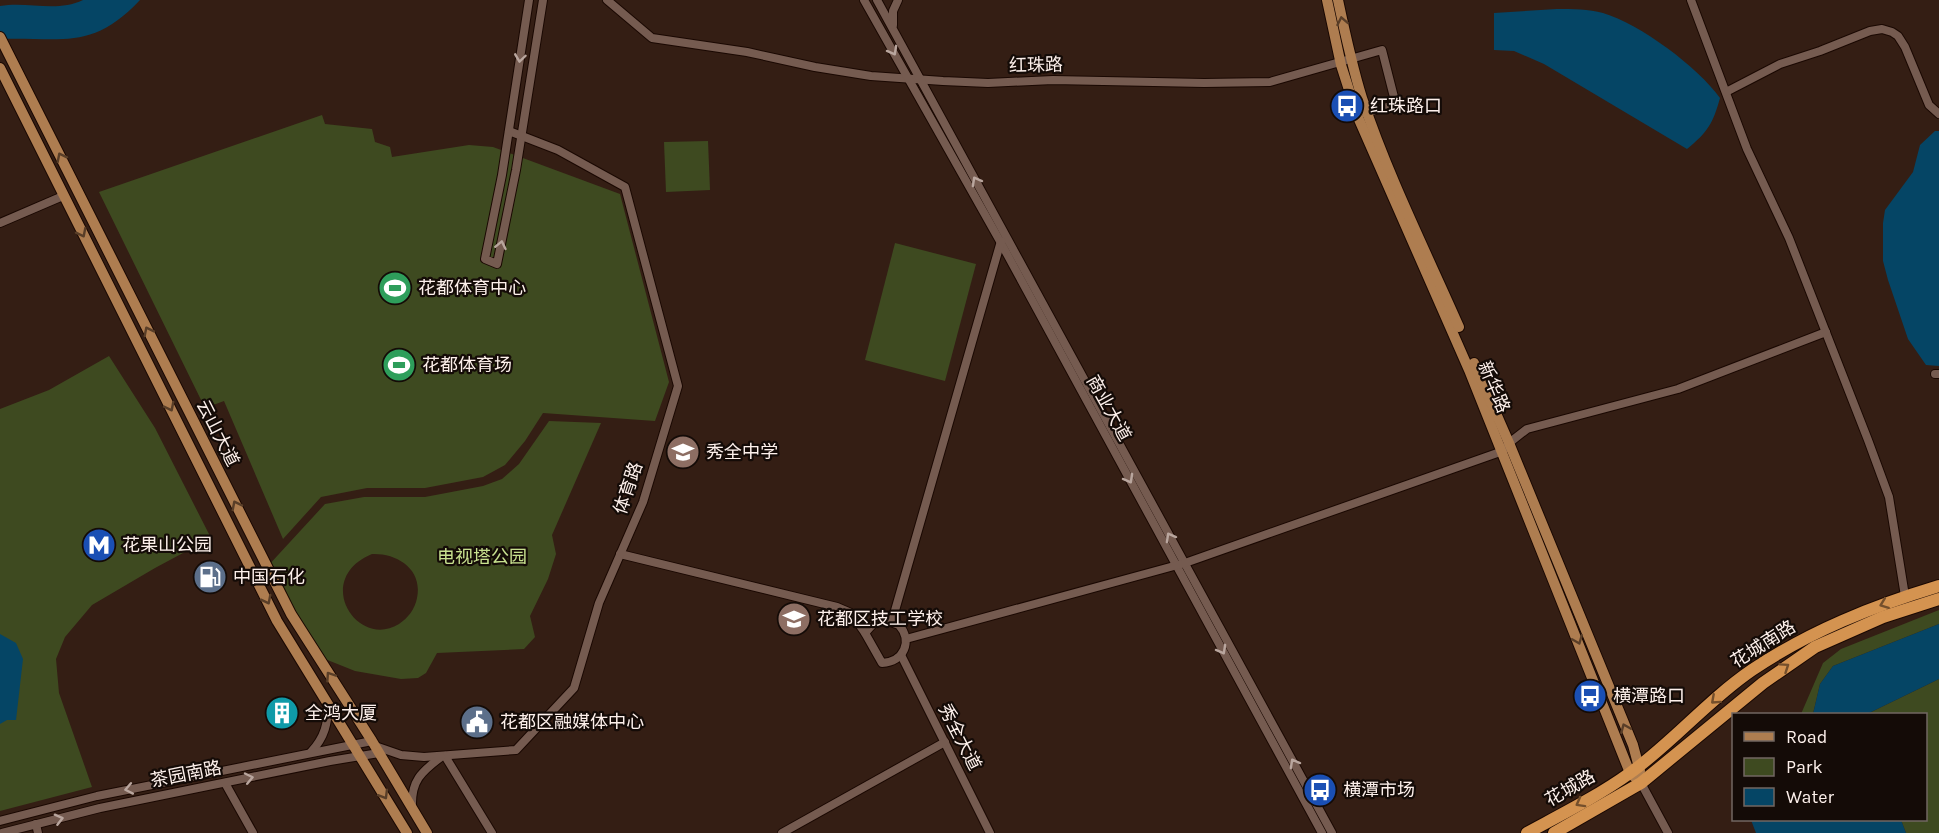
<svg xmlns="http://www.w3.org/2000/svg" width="1939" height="833" font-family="Karla,'Noto Sans SC',sans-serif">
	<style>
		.green { fill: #3e4a20; fill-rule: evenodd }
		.water { fill: #054565 }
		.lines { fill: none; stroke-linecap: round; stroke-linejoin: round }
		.minor-casing { stroke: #1a0802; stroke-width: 10 }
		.major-casing { stroke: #1a0802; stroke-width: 12 }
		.highway-casing { stroke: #1a0802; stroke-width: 14 }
		.minor { stroke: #755b50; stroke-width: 8 }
		.major { stroke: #ae7d50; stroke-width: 10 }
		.highway { stroke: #d49350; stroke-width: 12 }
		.oneway { stroke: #593e28 }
		.oneway2 { stroke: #b9a69e }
		.oneway3 { stroke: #744f2c }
		.labels { text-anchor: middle; stroke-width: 4.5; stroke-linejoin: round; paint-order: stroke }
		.street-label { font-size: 18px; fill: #fdf0eb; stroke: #140b07 }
		.poi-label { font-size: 18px; fill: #fdf0eb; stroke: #140b07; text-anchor: start }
		.park-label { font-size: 18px; fill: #c8e18f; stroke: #140b07 }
	</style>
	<rect width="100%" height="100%" fill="#341e14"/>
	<g class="green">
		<path d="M322 115 325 124 372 129 375 142 390 147 392 157 469 145 493 147 620 194 669 382 655 421 543 413 525 441 505 465 483 477 425 488H367L321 497 283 539 224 401 205 408 99 192Z"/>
		<path d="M708 141 710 190 666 192 664 142Z"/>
		<path d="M895 243 976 264 945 381 865 360Z"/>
		<path d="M109 356 155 428 211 538 155 568 92 605 65 637 56 659 59 693 92 787 0 811V409L49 390Z"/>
		<path d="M549 421 601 423 552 535 556 554 548 579 530 616 535 637 524 649 437 653 426 673 418 678 401 679 355 671 315 655 267 567 325 504 364 497H425L483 486 502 479 519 464ZM372 554C397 553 423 569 417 598 415 609 408 618 399 624 357 650 312 579 372 554Z"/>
		<path d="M1939 610V624L1833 666 1820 684 1813 714H1801L1823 663 1841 649Z"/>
		<path d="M1939 679V833H1906L1901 820H1926V714H1867Z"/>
	</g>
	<g class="water">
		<path d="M83 0H140C92 51 63 37 0 39V6C28 1 56 13 83 0Z"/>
		<path d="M1557 9C1572 9 1589 9 1603 13 1640 24 1698 67 1720 98 1713 123 1708 132 1687 149L1544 64 1514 51 1494 50V13Z"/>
		<path d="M1935 131H1939V366L1926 365 1908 339 1888 280 1883 261V223L1885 210 1913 172 1920 145Z"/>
		<path d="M1939 624V679L1867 714H1813L1820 684 1833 666Z"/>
		<path d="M0 634 16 643 23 659 16 720H7L0 724Z"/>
		<path d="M1751 820H1901L1906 833H1756Z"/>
	</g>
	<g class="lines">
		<g class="minor-casing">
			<g id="minor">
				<path d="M529 0 502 175 485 259 497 264 516 170 543 0"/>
				<path d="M607 0 652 38 747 52 815 67 871 76 943 81 988 83 1053 80 1204 83 1270 82 1382 50 1396 105 1363 113"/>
				<path d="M864 0 1001 243 1322 833"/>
				<path d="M877 0 1332 833"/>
				<path d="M1691 0 1747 149 1789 238 1868 440 1889 497 1905 596"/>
				<path d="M893 25V11L898 0"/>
				<path d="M1726 92 1780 64 1820 51 1870 31 1882 29 1892 32 1898 36 1905 47 1929 105 1939 114"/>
				<path d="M0 223 63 196"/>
				<path d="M1935 374H1939"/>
				<path d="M620 554 837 607 851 613 865 633"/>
				<path d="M885 620 899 625C913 641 904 662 882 663L865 633 874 623Z"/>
				<path d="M892 621 1001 241"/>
				<path d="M906 639 1185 563 1503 451 1509 443 1527 429 1678 389 1826 332"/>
				<path d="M901 655 990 833"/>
				<path d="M375 746 401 755 424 757 516 750 574 688 599 603 643 502 678 386 625 187 558 150 509 131"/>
				<path d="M311 752C325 737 328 723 328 704"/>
				<path d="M445 756 492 833"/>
				<path d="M225 783 253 833"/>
				<path d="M1641 783 1668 833"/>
				<path d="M412 807C411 781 421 772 441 757"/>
				<path d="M0 821 97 796 372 741"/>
				<path d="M36 824 38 833"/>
				<path d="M2 833 100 808 330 761 379 753"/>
				<path d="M782 833 945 742"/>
			</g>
		</g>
		<g class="major-casing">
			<g id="major">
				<path d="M1327 0 1341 65 1357 115 1469 370 1630 773 1641 783"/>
				<path d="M1338 0C1345 33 1352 66 1362 98 1388 176 1426 252 1459 327"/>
				<path d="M0 37 291 614 372 741 427 833"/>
				<path d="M0 68 277 621 407 833"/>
				<path d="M1474 363 1509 443 1633 745 1640 771"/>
			</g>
		</g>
		<g class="highway-casing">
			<g id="highway">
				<path d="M1527 833C1562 814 1598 796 1630 773 1673 742 1708 700 1752 670 1810 631 1873 606 1939 586"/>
				<path d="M1554 833 1641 783 1763 683 1815 647 1883 617 1939 599"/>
			</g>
		</g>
		<use href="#minor" class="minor"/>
		<use href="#major" class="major"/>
		<use href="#highway" class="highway"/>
	</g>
	<defs><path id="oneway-chevron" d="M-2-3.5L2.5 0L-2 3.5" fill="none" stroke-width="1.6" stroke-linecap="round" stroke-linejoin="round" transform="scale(1.5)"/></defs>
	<g class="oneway">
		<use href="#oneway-chevron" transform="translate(1342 21) rotate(-101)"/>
		<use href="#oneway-chevron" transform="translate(61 157) rotate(-117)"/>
		<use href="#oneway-chevron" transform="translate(82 233) rotate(63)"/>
		<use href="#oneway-chevron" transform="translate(148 331) rotate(-117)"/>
		<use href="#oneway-chevron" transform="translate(170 407) rotate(63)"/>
		<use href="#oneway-chevron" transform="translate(236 505) rotate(-117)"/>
		<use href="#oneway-chevron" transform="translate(267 600) rotate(63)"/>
		<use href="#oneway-chevron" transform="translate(1578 640) rotate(68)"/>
		<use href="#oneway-chevron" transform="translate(330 676) rotate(-124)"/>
		<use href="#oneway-chevron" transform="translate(1625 728) rotate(-113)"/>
		<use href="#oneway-chevron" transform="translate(384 795) rotate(59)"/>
	</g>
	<g class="oneway2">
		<use href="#oneway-chevron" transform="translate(893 51) rotate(61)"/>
		<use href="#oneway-chevron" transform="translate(520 58) rotate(98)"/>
		<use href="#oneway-chevron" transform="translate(976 181) rotate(-119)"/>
		<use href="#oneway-chevron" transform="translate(501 245) rotate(-78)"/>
		<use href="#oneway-chevron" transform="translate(1129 479) rotate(61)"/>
		<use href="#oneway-chevron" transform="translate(1170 537) rotate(-119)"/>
		<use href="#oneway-chevron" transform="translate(1222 650) rotate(61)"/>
		<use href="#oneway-chevron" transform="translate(1294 763) rotate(-119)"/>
		<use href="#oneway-chevron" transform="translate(249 778) rotate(-12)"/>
		<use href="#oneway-chevron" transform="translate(129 789) rotate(169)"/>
		<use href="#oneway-chevron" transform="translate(59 819) rotate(-14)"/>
	</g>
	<g class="oneway3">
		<use href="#oneway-chevron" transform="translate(1884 604) rotate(159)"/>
		<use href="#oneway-chevron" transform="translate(1785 667) rotate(-34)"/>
		<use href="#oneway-chevron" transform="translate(1715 700) rotate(138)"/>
		<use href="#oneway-chevron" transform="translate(1580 803) rotate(151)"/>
	</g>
	<defs>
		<g id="bus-disc" transform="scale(1.725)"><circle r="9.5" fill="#1a4fb4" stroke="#140b07"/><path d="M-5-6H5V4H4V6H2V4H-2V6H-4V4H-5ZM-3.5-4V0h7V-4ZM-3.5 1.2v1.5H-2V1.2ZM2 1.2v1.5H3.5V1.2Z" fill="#fff"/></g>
		<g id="stadium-disc" transform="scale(1.725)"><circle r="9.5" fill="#2e9e5b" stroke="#140b07"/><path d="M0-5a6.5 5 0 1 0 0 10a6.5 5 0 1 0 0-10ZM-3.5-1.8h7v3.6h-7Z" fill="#fff"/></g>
		<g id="school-disc" transform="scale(1.725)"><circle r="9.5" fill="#8d6e63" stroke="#140b07"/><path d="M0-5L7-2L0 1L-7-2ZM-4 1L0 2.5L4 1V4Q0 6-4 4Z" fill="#fff"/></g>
		<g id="metro-disc" transform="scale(1.725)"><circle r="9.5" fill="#1a4fb4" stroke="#140b07"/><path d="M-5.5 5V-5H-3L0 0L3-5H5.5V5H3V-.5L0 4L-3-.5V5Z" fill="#fff"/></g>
		<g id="fuel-disc" transform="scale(1.725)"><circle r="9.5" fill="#5c6f8a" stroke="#140b07"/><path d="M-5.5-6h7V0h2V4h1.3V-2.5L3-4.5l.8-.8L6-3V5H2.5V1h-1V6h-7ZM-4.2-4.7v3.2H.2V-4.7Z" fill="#fff"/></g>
		<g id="building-disc" transform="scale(1.725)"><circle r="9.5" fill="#0f9aa8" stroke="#140b07"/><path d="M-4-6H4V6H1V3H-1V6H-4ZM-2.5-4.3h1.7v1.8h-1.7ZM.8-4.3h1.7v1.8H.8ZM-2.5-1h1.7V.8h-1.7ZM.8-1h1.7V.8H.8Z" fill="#fff"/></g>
		<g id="civic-disc" transform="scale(1.725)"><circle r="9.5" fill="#5c6f8a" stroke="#140b07"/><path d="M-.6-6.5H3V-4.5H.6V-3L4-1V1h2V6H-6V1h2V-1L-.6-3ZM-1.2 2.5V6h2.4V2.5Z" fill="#fff"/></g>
	</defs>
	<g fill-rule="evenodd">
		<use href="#bus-disc" x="1347" y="106"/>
		<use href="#stadium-disc" x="395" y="288"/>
		<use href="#stadium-disc" x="399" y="365"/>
		<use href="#school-disc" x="683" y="452"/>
		<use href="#metro-disc" x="99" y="545"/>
		<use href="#fuel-disc" x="210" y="577"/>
		<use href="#school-disc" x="794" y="619"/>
		<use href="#bus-disc" x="1590" y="696"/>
		<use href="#building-disc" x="282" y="713"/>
		<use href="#civic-disc" x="477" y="722"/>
		<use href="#bus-disc" x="1320" y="790"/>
	</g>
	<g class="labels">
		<g class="street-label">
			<text transform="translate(1036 65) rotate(-1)" y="6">红珠路</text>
			<text transform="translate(1494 387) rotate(67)" y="6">新华路</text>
			<text transform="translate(1109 408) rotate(61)" y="6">商业大道</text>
			<text transform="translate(218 433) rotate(63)" y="6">云山大道</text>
			<text transform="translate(628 488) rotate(-71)" y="6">体育路</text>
			<text transform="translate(1763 644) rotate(-32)" y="6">花城南路</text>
			<text transform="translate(960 737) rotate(63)" y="6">秀全大道</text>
			<text transform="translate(186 774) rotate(-11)" y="6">茶园南路</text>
			<text transform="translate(1570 788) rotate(-30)" y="6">花城路</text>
		</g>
		<g class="poi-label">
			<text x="1370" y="112">红珠路口</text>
			<text x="418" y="294">花都体育中心</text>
			<text x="422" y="371">花都体育场</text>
			<text x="706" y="458">秀全中学</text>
			<text x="122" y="551">花果山公园</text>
			<text x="233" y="583">中国石化</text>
			<text x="817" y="625">花都区技工学校</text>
			<text x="1613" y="702">横潭路口</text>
			<text x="305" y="719">全鸿大厦</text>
			<text x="500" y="728">花都区融媒体中心</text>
			<text x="1343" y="796">横潭市场</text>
		</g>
		<g class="park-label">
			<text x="482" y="563">电视塔公园</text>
		</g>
	</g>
	<rect x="1732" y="713" width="195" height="108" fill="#140b07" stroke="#716762" stroke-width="1.5"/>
	<rect x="1744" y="732" width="30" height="9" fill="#ae7d50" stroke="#716762" stroke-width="1.5"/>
	<text x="1786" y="743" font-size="18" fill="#fdf0eb">Road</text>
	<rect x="1744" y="758" width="30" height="18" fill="#3e4a20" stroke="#716762" stroke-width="1.5"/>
	<text x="1786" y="773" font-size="18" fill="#fdf0eb">Park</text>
	<rect x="1744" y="788" width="30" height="18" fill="#054565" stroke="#716762" stroke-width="1.5"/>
	<text x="1786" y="803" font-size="18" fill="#fdf0eb">Water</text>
</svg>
